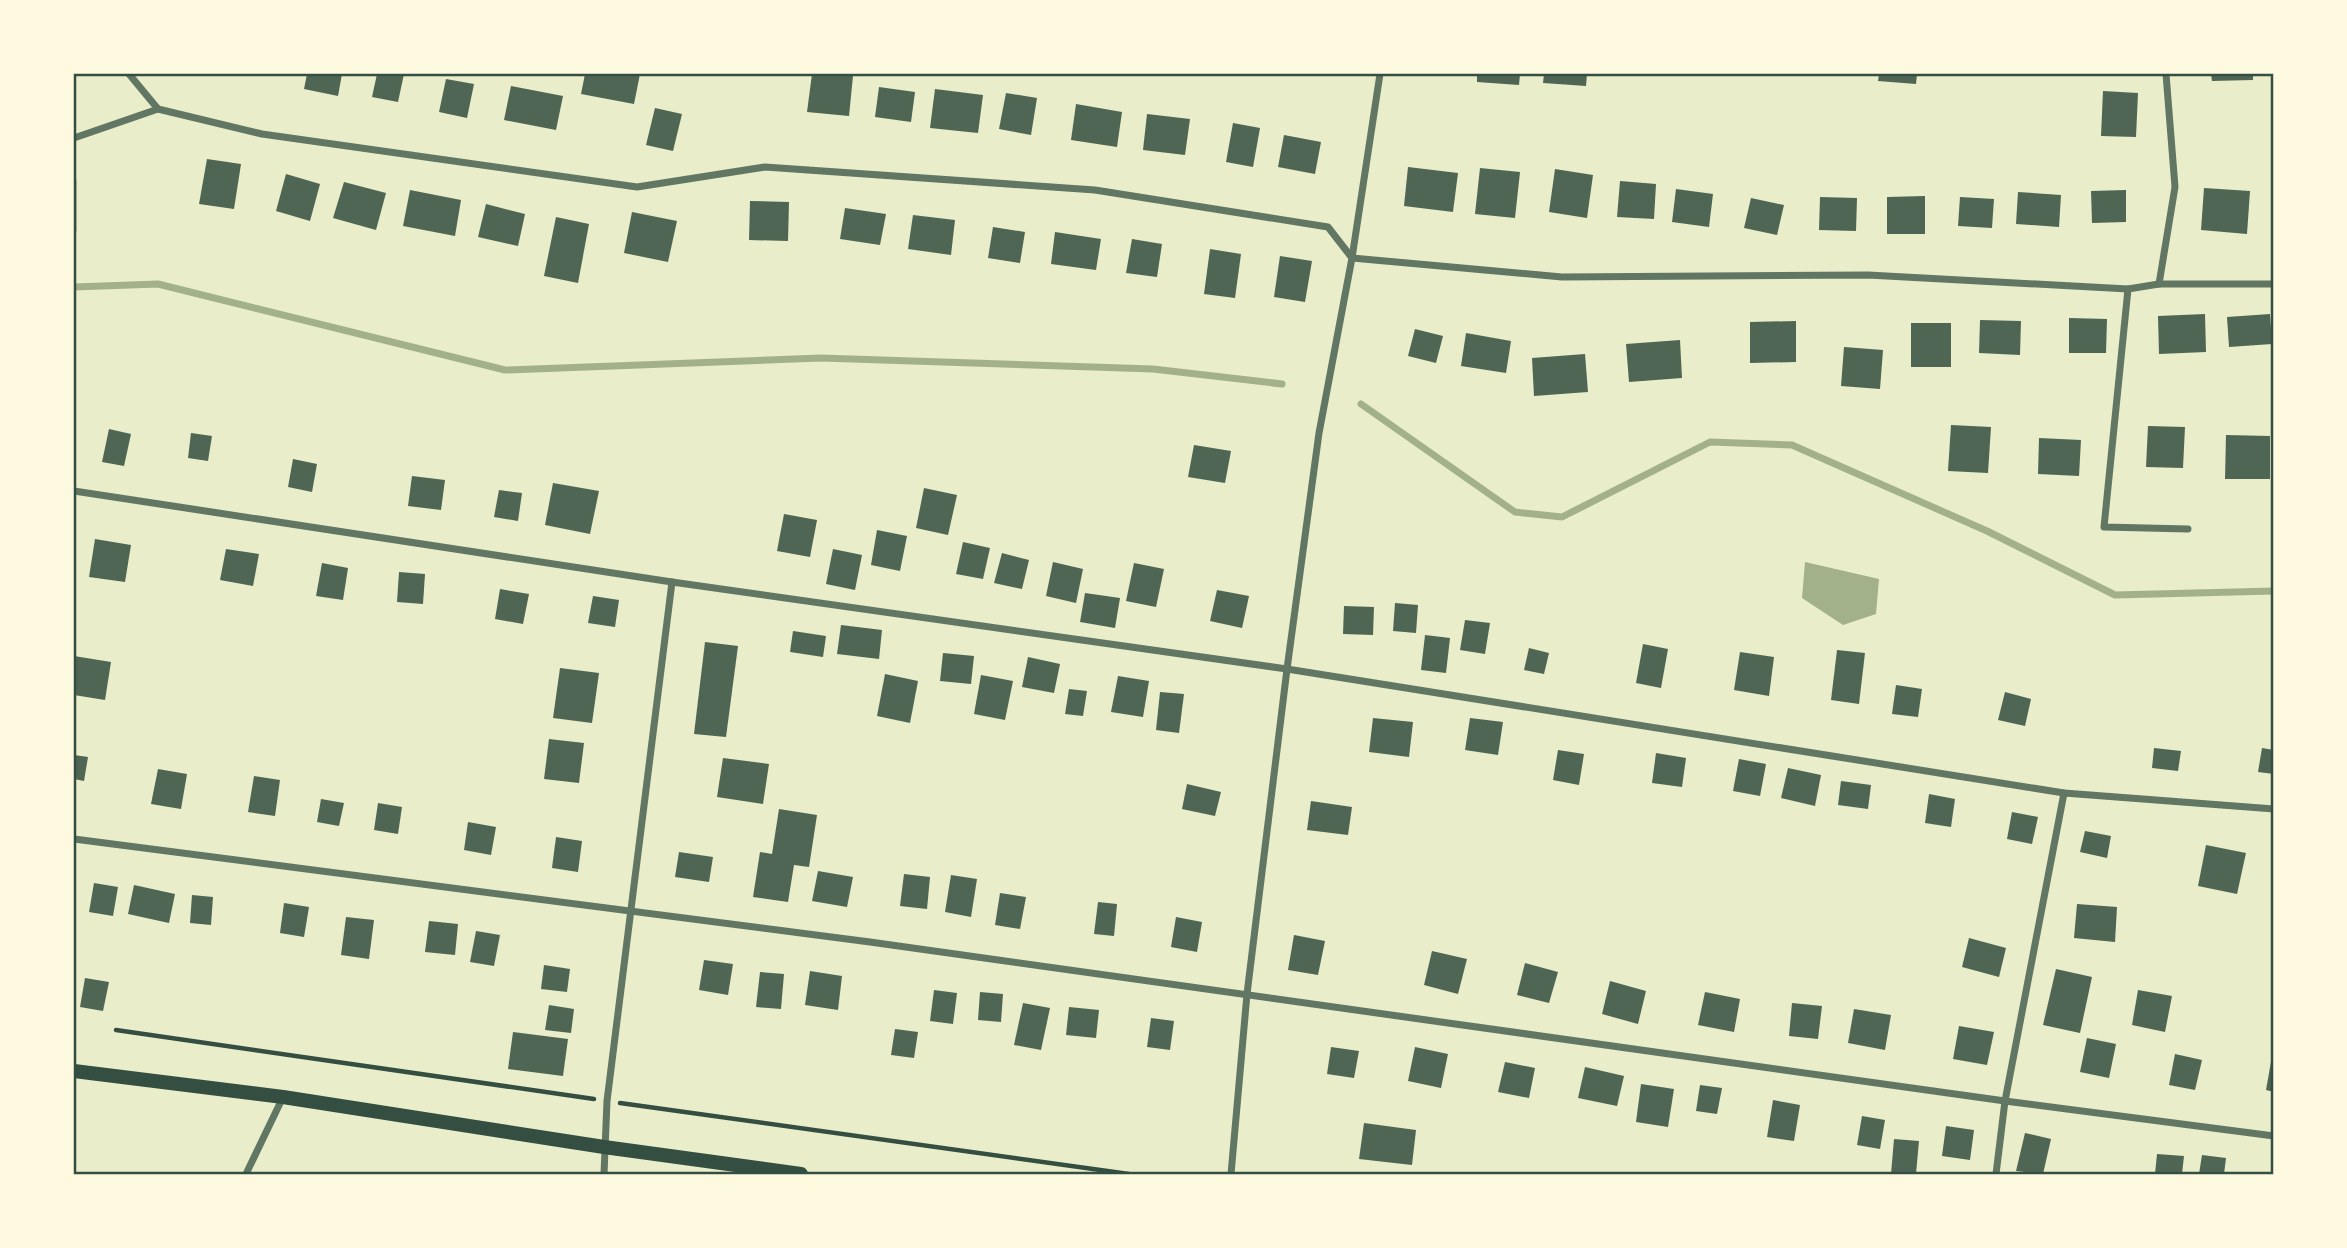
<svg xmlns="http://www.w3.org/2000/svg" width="2347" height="1248" font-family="Helvetica,sans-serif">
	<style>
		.water { fill: #a3b18a }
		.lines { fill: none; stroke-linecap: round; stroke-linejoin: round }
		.stream { stroke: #a3b18a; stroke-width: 7 }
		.building { fill: #4f6655 }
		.path { stroke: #344e41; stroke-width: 4.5 }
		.minor { stroke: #617663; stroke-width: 7 }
		.secondary { stroke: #344e41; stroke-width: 14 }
		.neatline { fill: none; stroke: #344e41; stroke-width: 2.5 }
	</style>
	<rect width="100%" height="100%" fill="#e9edc9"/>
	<path class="water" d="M1805 562 1879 579 1876 614 1843 625 1802 598Z"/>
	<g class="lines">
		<g class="stream">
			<path d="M74 287 158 284 505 370 821 358 1153 369 1282 384"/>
			<path d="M1361 404 1515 512 1562 517 1710 442 1792 445 1987 531 2115 595 2274 591"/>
		</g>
	</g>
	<g class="building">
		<path d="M307 74H342L338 96 304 89Z"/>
		<path d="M377 74H404L398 102 372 97Z"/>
		<path d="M585 74H640L634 104 581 94Z"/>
		<path d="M812 74 853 76 849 116 807 112Z"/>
		<path d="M1477 74H1520L1519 85 1477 82Z"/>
		<path d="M1544 74H1587L1586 86 1543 83Z"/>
		<path d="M1879 74H1917L1916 84 1878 81Z"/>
		<path d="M2211 74H2253V80L2212 81Z"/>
		<path d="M446 79 474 84 467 118 439 112Z"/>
		<path d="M511 86 563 96 556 130 504 120Z"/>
		<path d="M879 87 915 92 911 122 875 117Z"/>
		<path d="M935 89 983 95 978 133 930 128Z"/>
		<path d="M2103 91 2138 93 2136 137 2101 136Z"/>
		<path d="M1006 93 1037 98 1031 135 999 129Z"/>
		<path d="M1076 104 1122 112 1117 147 1071 140Z"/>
		<path d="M655 108 682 114 673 151 646 145Z"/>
		<path d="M1147 114 1190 119 1185 155 1143 150Z"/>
		<path d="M1233 123 1260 128 1253 167 1226 162Z"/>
		<path d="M1284 135 1321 142 1315 174 1278 167Z"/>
		<path d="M207 159 241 164 234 209 199 204Z"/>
		<path d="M1408 167 1458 173 1453 212 1404 206Z"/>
		<path d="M1480 168 1520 172 1515 218 1475 214Z"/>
		<path d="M1555 169 1593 175 1587 218 1549 212Z"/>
		<path d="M286 174 320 184 310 221 276 211Z"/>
		<path d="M1620 181 1656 184 1654 219 1617 217Z"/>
		<path d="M344 182 386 193 376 230 333 218Z"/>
		<path d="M2204 188 2250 191 2247 234 2201 230Z"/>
		<path d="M1676 189 1713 194 1709 227 1672 222Z"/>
		<path d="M410 190 461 200 455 236 403 226Z"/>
		<path d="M2126 190V222L2092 223 2091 191Z"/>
		<path d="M2018 192 2061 195 2059 227 2016 224Z"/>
		<path d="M1925 196V234H1887V197Z"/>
		<path d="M1820 197 1857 198 1856 231 1819 230Z"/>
		<path d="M1960 197 1994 199 1992 228 1958 226Z"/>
		<path d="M1751 198 1784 205 1777 235 1744 228Z"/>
		<path d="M750 201 789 202 788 241 749 240Z"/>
		<path d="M486 204 525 214 518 246 478 237Z"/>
		<path d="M845 208 886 214 880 245 840 239Z"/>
		<path d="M632 212 677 221 668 262 624 253Z"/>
		<path d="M913 215 955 220 951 255 908 249Z"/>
		<path d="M556 217 589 224 578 283 544 276Z"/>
		<path d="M993 227 1025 232 1020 263 988 258Z"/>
		<path d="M1055 232 1101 239 1096 270 1051 264Z"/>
		<path d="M1132 239 1162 244 1157 277 1126 273Z"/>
		<path d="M1210 249 1241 254 1235 298 1204 294Z"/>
		<path d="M1280 256 1312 261 1305 302 1274 297Z"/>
		<path d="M2205 314 2206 352 2159 354 2158 316Z"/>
		<path d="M2270 314 2272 344 2229 347 2227 317Z"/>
		<path d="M2069 318 2107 319 2106 353H2069Z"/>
		<path d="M1980 320 2021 321 2020 355 1979 353Z"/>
		<path d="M1796 321V362L1750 363V322Z"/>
		<rect x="1911" y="323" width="40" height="44"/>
		<path d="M1415 329 1443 336 1436 363 1408 356Z"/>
		<path d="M1466 333 1511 341 1506 373 1461 366Z"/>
		<path d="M1680 340 1682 378 1629 382 1626 344Z"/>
		<path d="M1844 347 1883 350 1880 389 1841 386Z"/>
		<path d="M1585 354 1588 392 1534 396 1532 358Z"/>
		<path d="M1951 425 1991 427 1988 473 1948 471Z"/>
		<path d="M2148 426 2185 427 2183 468 2146 467Z"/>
		<path d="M109 429 131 434 124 466 102 462Z"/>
		<path d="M191 433 212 436 208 461 188 458Z"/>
		<path d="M2226 435 2270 436V479H2225Z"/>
		<path d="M2039 438 2081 440 2079 476 2038 474Z"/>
		<path d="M1194 445 1231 451 1225 483 1188 477Z"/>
		<path d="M293 459 317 464 312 492 288 487Z"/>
		<path d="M412 476 445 480 441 510 408 506Z"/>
		<path d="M553 483 599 491 590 534 545 525Z"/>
		<path d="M924 488 957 495 948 535 916 528Z"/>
		<path d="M499 490 522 493 518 521 494 517Z"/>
		<path d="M784 514 817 520 810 557 777 551Z"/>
		<path d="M877 530 907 536 900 571 871 565Z"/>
		<path d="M95 539 131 545 125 582 89 577Z"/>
		<path d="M963 542 990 548 983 579 956 574Z"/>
		<path d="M226 549 259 554 253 586 220 580Z"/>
		<path d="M833 549 862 555 855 590 826 584Z"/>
		<path d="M1002 553 1029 560 1022 589 994 583Z"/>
		<path d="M1053 562 1083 569 1076 603 1046 596Z"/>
		<path d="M322 563 348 568 343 600 316 596Z"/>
		<path d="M1134 563 1164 569 1156 607 1126 601Z"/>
		<path d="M399 572 425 574 423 604 397 602Z"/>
		<path d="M500 589 529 594 523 624 495 619Z"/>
		<path d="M1217 590 1249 596 1242 628 1210 621Z"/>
		<path d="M1085 593 1120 598 1115 628 1080 622Z"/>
		<path d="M593 596 619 600 615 627 588 623Z"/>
		<path d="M1395 603 1418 605 1416 633 1393 631Z"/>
		<path d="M1344 606 1374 607 1373 635 1343 634Z"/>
		<path d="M1465 620 1490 623 1485 654 1460 650Z"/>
		<path d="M841 625 882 630 879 659 837 654Z"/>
		<path d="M793 631 826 636 823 657 790 652Z"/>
		<path d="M1425 635 1450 638 1446 673 1421 670Z"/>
		<path d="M705 642 738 646 726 737 694 734Z"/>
		<path d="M1643 644 1668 649 1661 688 1636 683Z"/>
		<path d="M1529 648 1549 653 1544 674 1524 670Z"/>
		<path d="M1837 650 1865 653 1859 704 1831 700Z"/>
		<path d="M1740 652 1774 657 1769 696 1734 690Z"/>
		<path d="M943 653 974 656 971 684 940 681Z"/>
		<path d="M74 656 111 662 105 700 74 695Z"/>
		<path d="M1028 657 1060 664 1054 693 1022 687Z"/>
		<path d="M560 668 599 673 592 723 553 718Z"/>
		<path d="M885 674 918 681 910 723 877 716Z"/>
		<path d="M981 675 1013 681 1005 720 974 714Z"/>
		<path d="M1118 676 1149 681 1143 717 1111 712Z"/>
		<path d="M1896 685 1922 689 1918 717 1892 714Z"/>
		<path d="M1069 689 1087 691 1083 716 1065 714Z"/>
		<path d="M1160 692 1184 694 1179 733 1156 730Z"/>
		<path d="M2005 692 2031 699 2025 726 1998 720Z"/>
		<path d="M1373 718 1413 722 1409 757 1369 752Z"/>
		<path d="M1470 718 1503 722 1498 755 1465 750Z"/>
		<path d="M549 739 584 743 579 783 544 779Z"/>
		<path d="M2154 748 2181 751 2178 771 2152 768Z"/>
		<path d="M2262 748 2274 750V774L2258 772Z"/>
		<path d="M1558 750 1584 754 1579 785 1553 780Z"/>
		<path d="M1656 753 1686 758 1682 787 1652 783Z"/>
		<path d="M74 755 88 757 84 781 74 779Z"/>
		<path d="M723 758 769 764 763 804 717 797Z"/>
		<path d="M1739 759 1766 764 1760 796 1733 791Z"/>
		<path d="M1788 768 1821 775 1815 806 1781 798Z"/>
		<path d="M158 769 187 774 181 809 151 804Z"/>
		<path d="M254 776 280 780 275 816 248 812Z"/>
		<path d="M1841 781 1871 785 1868 809 1838 805Z"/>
		<path d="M1187 784 1221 792 1215 816 1182 809Z"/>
		<path d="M1929 794 1955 799 1951 827 1925 823Z"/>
		<path d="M321 799 344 803 339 826 317 822Z"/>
		<path d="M1311 801 1352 807 1348 835 1307 830Z"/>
		<path d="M378 803 402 807 398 834 374 830Z"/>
		<path d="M779 809 817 815 809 867 794 865 788 902 753 897 760 852 772 854Z"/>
		<path d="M2012 812 2038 817 2032 844 2007 839Z"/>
		<path d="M468 822 496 827 491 855 464 850Z"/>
		<path d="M2085 831 2111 836 2107 858 2080 852Z"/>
		<path d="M556 837 582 841 578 872 552 868Z"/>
		<path d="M2206 845 2246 853 2237 894 2198 886Z"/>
		<path d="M679 852 713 857 709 882 675 877Z"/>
		<path d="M818 871 853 877 847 907 812 901Z"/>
		<path d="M904 874 930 877 927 909 900 906Z"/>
		<path d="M951 875 977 879 971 917 945 912Z"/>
		<path d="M94 883 118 887 113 916 89 912Z"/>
		<path d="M134 885 175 894 169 923 128 914Z"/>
		<path d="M1000 893 1026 897 1020 929 995 925Z"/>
		<path d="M192 895 213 897 211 925 190 923Z"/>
		<path d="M1098 902 1117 904 1114 936 1094 934Z"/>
		<path d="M284 903 309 907 304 937 280 933Z"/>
		<path d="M2077 904 2117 907 2115 942 2074 938Z"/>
		<path d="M346 917 374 920 369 959 341 955Z"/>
		<path d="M1176 917 1202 922 1197 952 1171 947Z"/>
		<path d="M429 921 458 924 455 955 425 952Z"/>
		<path d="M476 931 500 935 494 966 470 962Z"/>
		<path d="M1294 935 1325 941 1318 975 1288 970Z"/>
		<path d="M1969 938 2006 948 1999 977 1962 967Z"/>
		<path d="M1432 951 1467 959 1458 994 1424 985Z"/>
		<path d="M704 960 733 964 728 995 699 990Z"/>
		<path d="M1525 963 1558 972 1549 1003 1517 995Z"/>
		<path d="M544 965 570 969 567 992 541 989Z"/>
		<path d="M2056 969 2092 977 2080 1033 2043 1025Z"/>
		<path d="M810 971 842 976 838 1010 805 1005Z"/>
		<path d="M760 972 784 974 781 1009 756 1007Z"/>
		<path d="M85 978 109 982 103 1011 80 1007Z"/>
		<path d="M1610 981 1646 991 1638 1024 1602 1014Z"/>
		<path d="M934 990 957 993 953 1024 930 1021Z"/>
		<path d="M2138 990 2172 996 2165 1032 2132 1025Z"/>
		<path d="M980 992 1003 994 1001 1022 978 1020Z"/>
		<path d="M1705 992 1740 999 1734 1032 1698 1025Z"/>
		<path d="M1023 1003 1050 1008 1041 1050 1014 1045Z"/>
		<path d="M1792 1003 1822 1006 1818 1039 1789 1036Z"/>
		<path d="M549 1005 574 1009 571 1033 545 1030Z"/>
		<path d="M1069 1007 1099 1010 1096 1038 1066 1035Z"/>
		<path d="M1854 1009 1891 1015 1885 1050 1848 1043Z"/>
		<path d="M1151 1018 1174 1021 1170 1050 1147 1047Z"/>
		<path d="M1959 1026 1994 1032 1987 1065 1953 1059Z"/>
		<path d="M895 1029 918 1032 914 1058 891 1055Z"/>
		<path d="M513 1032 568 1039 563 1076 508 1069Z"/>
		<path d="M2087 1038 2116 1044 2109 1078 2080 1072Z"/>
		<path d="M1331 1047 1359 1051 1354 1078 1327 1074Z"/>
		<path d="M1415 1047 1448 1054 1441 1088 1408 1081Z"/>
		<path d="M2175 1054 2202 1060 2195 1090 2169 1085Z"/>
		<path d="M2272 1056 2274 1057V1092L2266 1090Z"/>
		<path d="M1505 1062 1535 1068 1529 1098 1498 1092Z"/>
		<path d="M1585 1067 1624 1076 1617 1106 1578 1098Z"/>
		<path d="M1641 1084 1674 1089 1668 1127 1636 1122Z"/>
		<path d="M1700 1085 1722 1088 1717 1114 1696 1111Z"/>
		<path d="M1773 1100 1800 1105 1794 1141 1767 1137Z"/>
		<path d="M1862 1116 1885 1120 1880 1149 1857 1145Z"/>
		<path d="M1364 1123 1416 1130 1412 1165 1359 1159Z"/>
		<path d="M1946 1126 1974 1130 1970 1160 1942 1156Z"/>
		<path d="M2025 1133 2051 1139 2043 1174 2016 1171Z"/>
		<path d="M1894 1139 1919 1141 1916 1174H1891Z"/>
		<path d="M2157 1154 2184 1156 2182 1174H2155Z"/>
		<path d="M2202 1155 2226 1158 2224 1174H2199Z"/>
	</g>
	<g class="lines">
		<g class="path">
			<path d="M74 180V231"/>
			<path d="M116 1030 594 1099"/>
			<path d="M620 1103 1129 1174"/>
		</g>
		<g class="minor">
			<path d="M129 74 158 109 262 134 637 187 765 167 1095 190 1328 227 1352 258 1562 277 1868 275 2128 289 2159 284H2274"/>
			<path d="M74 138 158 109"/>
			<path d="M2159 284 2175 187 2166 74"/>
			<path d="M2128 289 2104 527 2188 529"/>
			<path d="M74 491 672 582 1287 669 2064 793 2274 809"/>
			<path d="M74 839 870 942 2005 1101 2274 1136"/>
			<path d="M246 1174 283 1097"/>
			<path d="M604 1174 607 1101 672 582"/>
			<path d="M1231 1174 1247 994 1287 669 1319 433 1352 258 1380 74"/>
			<path d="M1996 1174 2005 1101 2064 793"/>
		</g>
		<path class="secondary" d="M74 1071 283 1097 604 1147 801 1174"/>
	</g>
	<rect width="2347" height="1248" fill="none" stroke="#fefae0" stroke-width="150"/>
	<rect x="75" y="75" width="2197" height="1098" class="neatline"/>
</svg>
